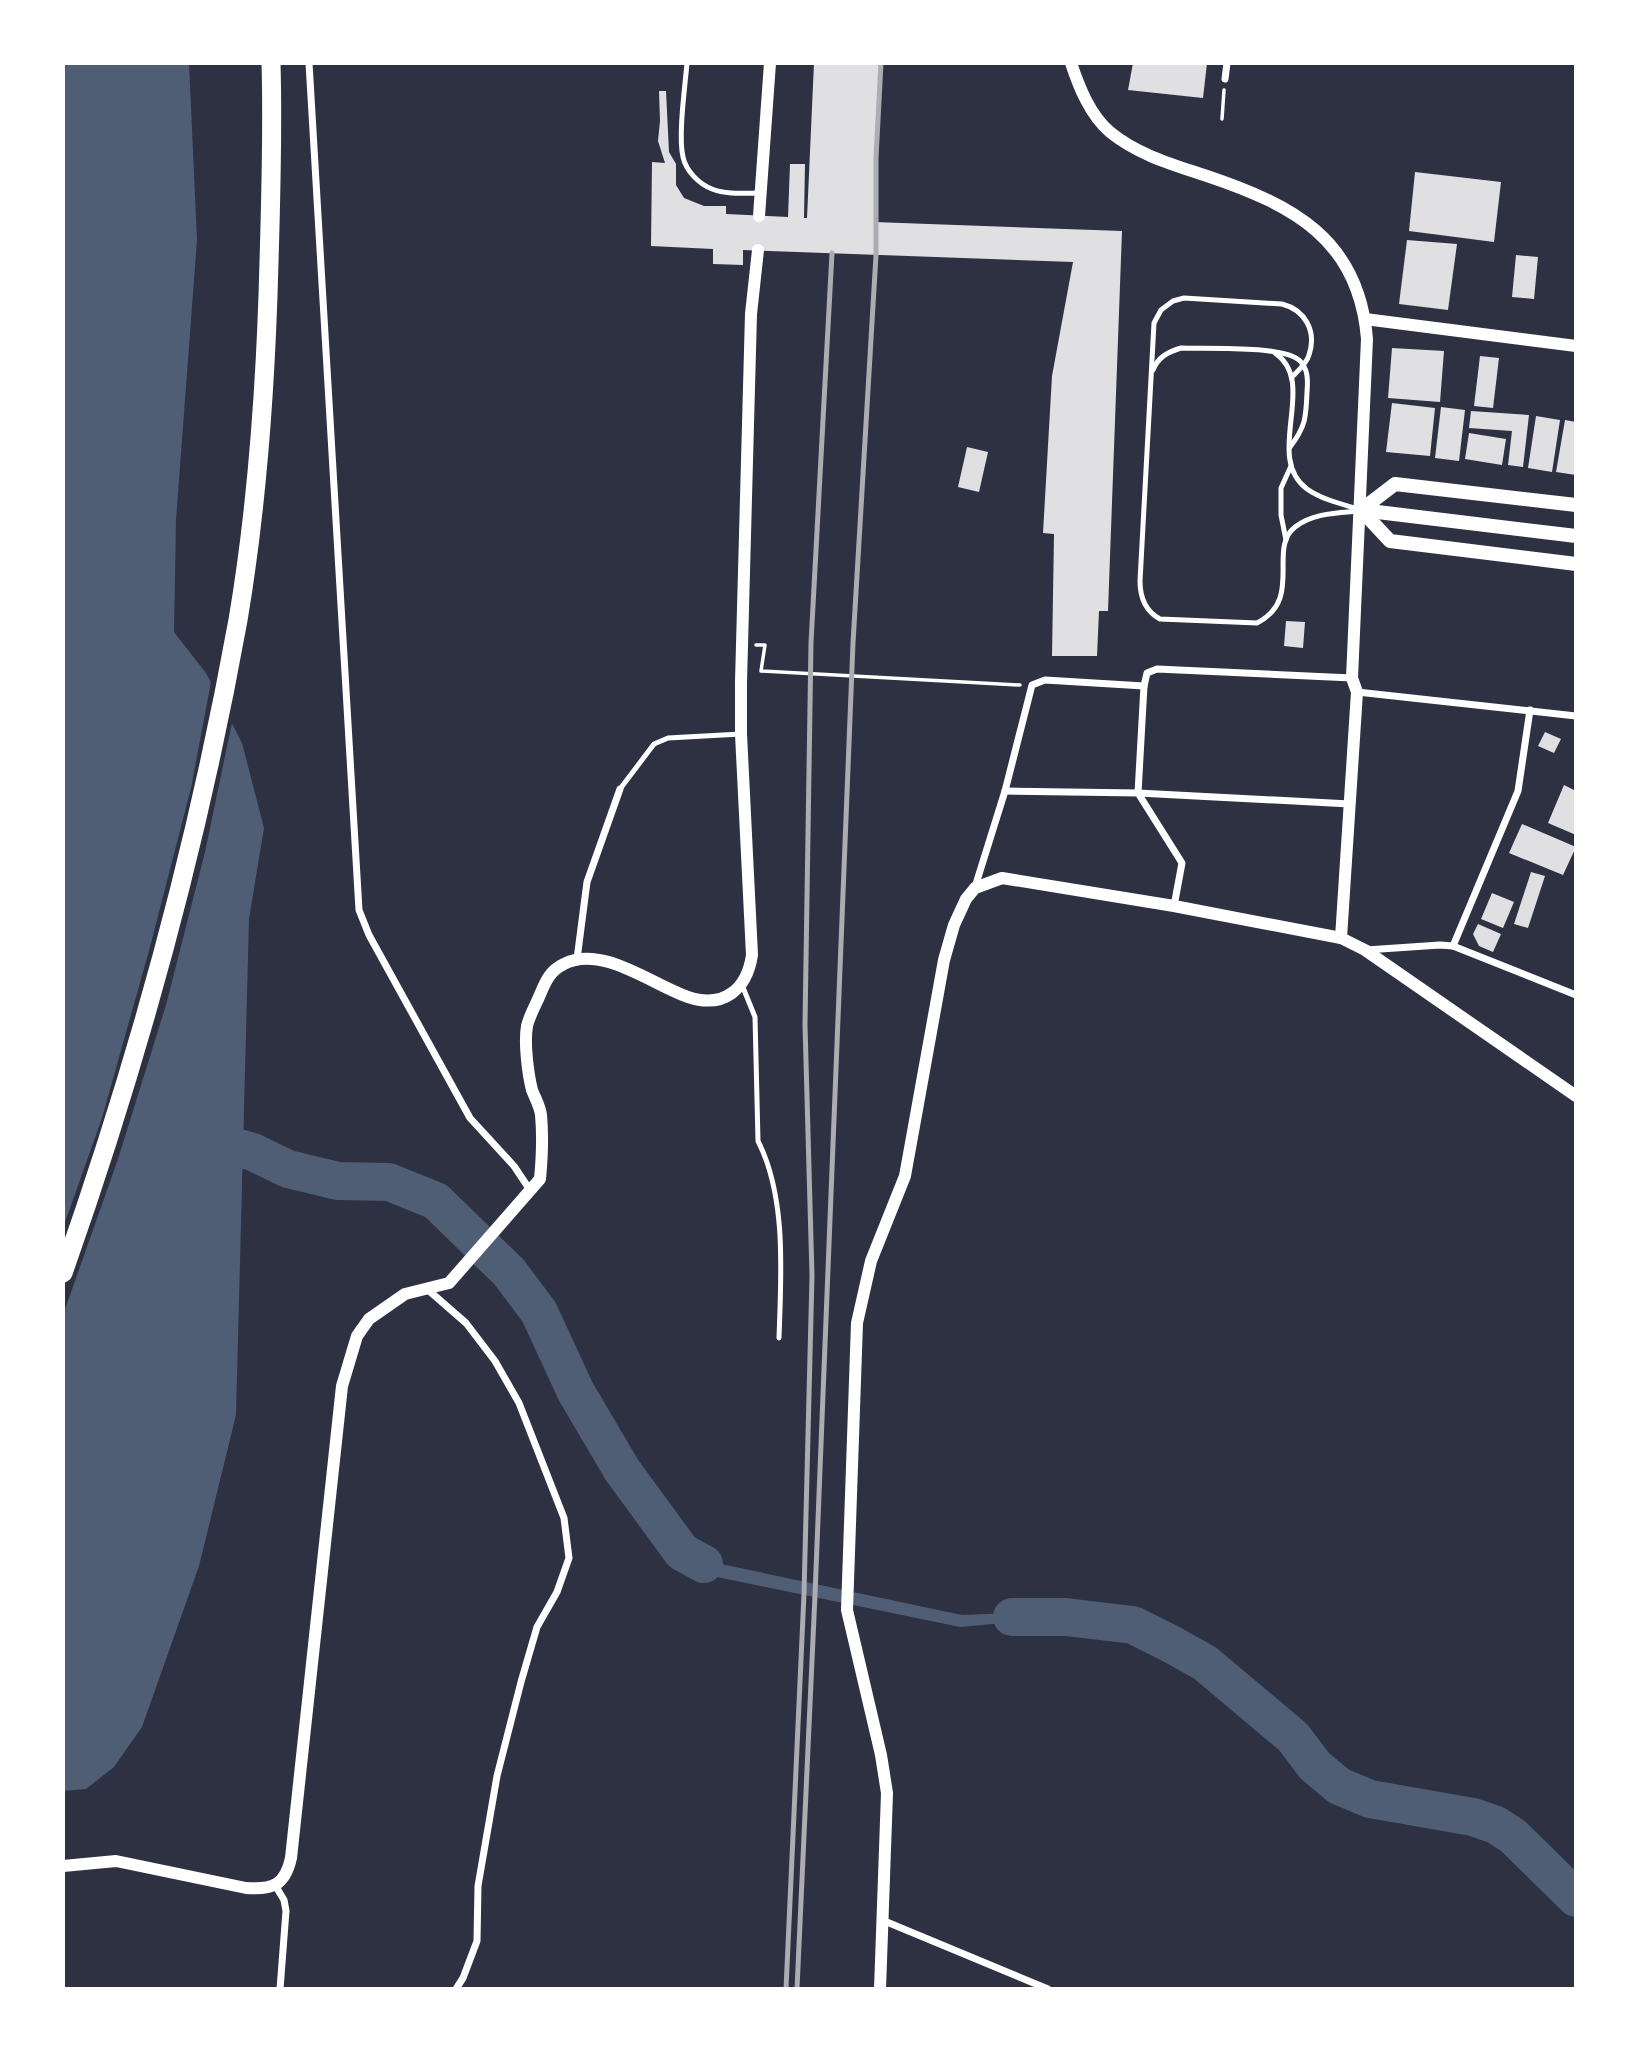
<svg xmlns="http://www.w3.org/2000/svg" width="1639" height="2052" font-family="'Roboto Condensed',sans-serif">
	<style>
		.water { fill: #4f5d75 }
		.pier { fill: #2d3142 }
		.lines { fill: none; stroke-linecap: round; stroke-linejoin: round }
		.river { stroke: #4f5d75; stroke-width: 38 }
		.building { fill: #e0e0e3 }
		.path { stroke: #fff; stroke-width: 3.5 }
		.service { stroke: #fff; stroke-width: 5 }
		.minor { stroke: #fff; stroke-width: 7 }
		.tertiary { stroke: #fff; stroke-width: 12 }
		.secondary { stroke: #fff; stroke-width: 14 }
		.trunk { stroke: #fff; stroke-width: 19 }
		.rail { stroke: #abadb3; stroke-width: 5 }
	</style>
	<rect width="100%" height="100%" fill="#2d3142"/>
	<g class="water">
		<path d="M63 63H189L197 240 176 520 174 632 206 673 242 743 264 828 249 919 236 1415 199 1566 142 1727 114 1767 86 1789 63 1791Z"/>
		<path d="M671 1527C683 1541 701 1565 721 1564L962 1615 1067 1611 1065 1623 993 1624 960 1627 717 1577 676 1558 659 1537Z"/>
	</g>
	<path class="pier" d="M212 677 233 718 205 852 166 1005 118 1159 63 1315V1228L102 1118 150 947 191 788Z"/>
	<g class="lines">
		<g class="river">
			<path d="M195 1136 253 1152 288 1169 338 1181 389 1182 436 1201 509 1272 539 1312 576 1392 622 1470 682 1552 704 1564"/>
			<path d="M1012 1617H1066L1133 1625 1171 1644 1205 1663 1293 1737 1315 1766 1339 1786 1370 1799 1473 1817 1496 1825 1513 1836 1576 1898"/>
		</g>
	</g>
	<g class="building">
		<path d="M814 63H881L874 222 1122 231 1108 611H1099L1097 656H1052L1054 534 1043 533 1052 376 1073 262 743 250V265L713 264V249L651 246 652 162 665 163 658 141 660 121 659 91H666L669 152 676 164V185L684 198 704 206H726V214L788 217 790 164H805L804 218H807Z"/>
		<path d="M1133 63H1207L1203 98 1128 90Z"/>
		<path d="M1415 172 1501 182 1494 242 1409 231Z"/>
		<path d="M1407 240 1457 244 1448 310 1399 304Z"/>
		<path d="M1516 255 1538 257 1534 299 1512 297Z"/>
		<path d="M1392 348 1444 351 1440 402 1388 398Z"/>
		<path d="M1480 356 1499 358 1493 408 1474 406Z"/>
		<path d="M1392 403 1435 408 1430 456 1386 452Z"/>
		<path d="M1441 407 1465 410 1459 461 1435 458Z"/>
		<path d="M1471 411 1529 415 1523 467 1508 465 1512 431 1469 428Z"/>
		<path d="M1536 416 1560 420 1552 472 1528 468Z"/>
		<path d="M1565 420 1576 422V475L1556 472Z"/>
		<path d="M1469 433 1506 439 1502 465 1465 459Z"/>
		<path d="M967 447 988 452 979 492 958 487Z"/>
		<path d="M1286 621 1305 622 1303 648 1284 646Z"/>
		<path d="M1545 732 1561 739 1554 753 1538 746Z"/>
		<path d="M1564 785 1576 791V835L1548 823Z"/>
		<path d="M1522 824 1576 847 1563 875 1509 853Z"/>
		<path d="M1531 872 1545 876 1528 928 1514 924Z"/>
		<path d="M1492 893 1514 902 1503 928 1481 919Z"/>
		<path d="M1478 924 1501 934 1493 952 1479 946 1473 934Z"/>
	</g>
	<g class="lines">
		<g class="path">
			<path d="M1222 119 1224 90"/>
			<path d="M756 645H765L761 671 1020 685"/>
		</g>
		<g class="service">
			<path d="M687 63C685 87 678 136 683 157 686 171 699 184 712 189 727 195 745 193 761 193"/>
			<path d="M1275 353C1319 383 1263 456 1307 489 1321 499 1341 504 1358 509"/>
			<path d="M1153 370C1158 357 1168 352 1181 348 1205 349 1284 345 1300 361 1308 369 1308 380 1307 392 1306 417 1306 426 1290 447"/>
			<path d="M1292 377C1298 371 1307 363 1309 355 1317 331 1305 310 1282 304L1184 298 1173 301 1161 310 1154 323 1140 581C1140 598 1145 611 1160 619L1257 623C1304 599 1267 549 1295 527 1313 513 1337 513 1359 511"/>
			<path d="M1286 540 1281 515V488L1291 466"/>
			<path d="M620 789 654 744 668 738 741 734"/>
			<path d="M742 985 755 1017 758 1141C787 1198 781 1276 779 1338"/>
		</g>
		<g class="minor">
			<path d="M309 63 359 910 369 935 470 1118 514 1166 530 1190"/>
			<path d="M1225 79 1227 63"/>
			<path d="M1357 692 1576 716"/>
			<path d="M1005 791 1138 793 1350 804"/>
			<path d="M975 887 1005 791 1032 685 1045 680 1144 686"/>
			<path d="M1174 906 1182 863 1138 793 1144 686 1147 673 1157 669 1352 678"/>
			<path d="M1453 946 1518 791 1530 710"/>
			<path d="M1366 950 1440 945 1453 946 1576 995"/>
			<path d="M577 959 587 882 620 789"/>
			<path d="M427 1289 466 1323 495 1361 519 1403 564 1518 569 1558 557 1592 537 1627 521 1682 497 1776 478 1886 477 1941 463 1978 456 1989"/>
			<path d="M275 1885 284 1900 286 1911 280 1989"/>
			<path d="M882 1920 1048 1989"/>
		</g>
		<g class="tertiary">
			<path d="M1071 63C1079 87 1090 115 1110 132 1138 155 1174 165 1207 176 1293 205 1359 239 1367 339L1352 678 1357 692 1341 938"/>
			<path d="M759 216 770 63"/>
			<path d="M1365 319 1576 346"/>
			<path d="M63 1866 116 1861 246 1888C273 1890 285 1885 291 1858L342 1386 357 1336 369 1319 405 1294 449 1283 540 1179C542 1158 543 1136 541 1115 540 1106 535 1098 532 1090 528 1074 524 1043 527 1026 529 1017 535 1006 539 997 545 983 549 971 564 964 602 944 654 986 688 997 724 1009 747 989 752 955L741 734V682L751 314 758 250"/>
			<path d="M880 1989 887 1793 881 1755 847 1610 857 1323 871 1261 905 1176 944 960 954 925 966 899 975 888 1002 878 1174 906 1341 938 1365 950 1576 1096"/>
		</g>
		<g class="secondary">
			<path d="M1361 510 1390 541 1576 564"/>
			<path d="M1361 510 1395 484 1576 505"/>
			<path d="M1361 510 1576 536"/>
		</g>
		<path class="trunk" d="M63 1273C138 1061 198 842 238 620 258 502 266 381 269 262 271 195 273 129 271 63"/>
		<g class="rail">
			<path d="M786 1989 804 1594 812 1276 805 1025 811 643 832 253"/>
			<path d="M797 1989 815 1595 853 643 876 255V158L881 63"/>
		</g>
	</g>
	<rect width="1639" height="2052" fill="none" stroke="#ffffff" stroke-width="130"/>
</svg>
